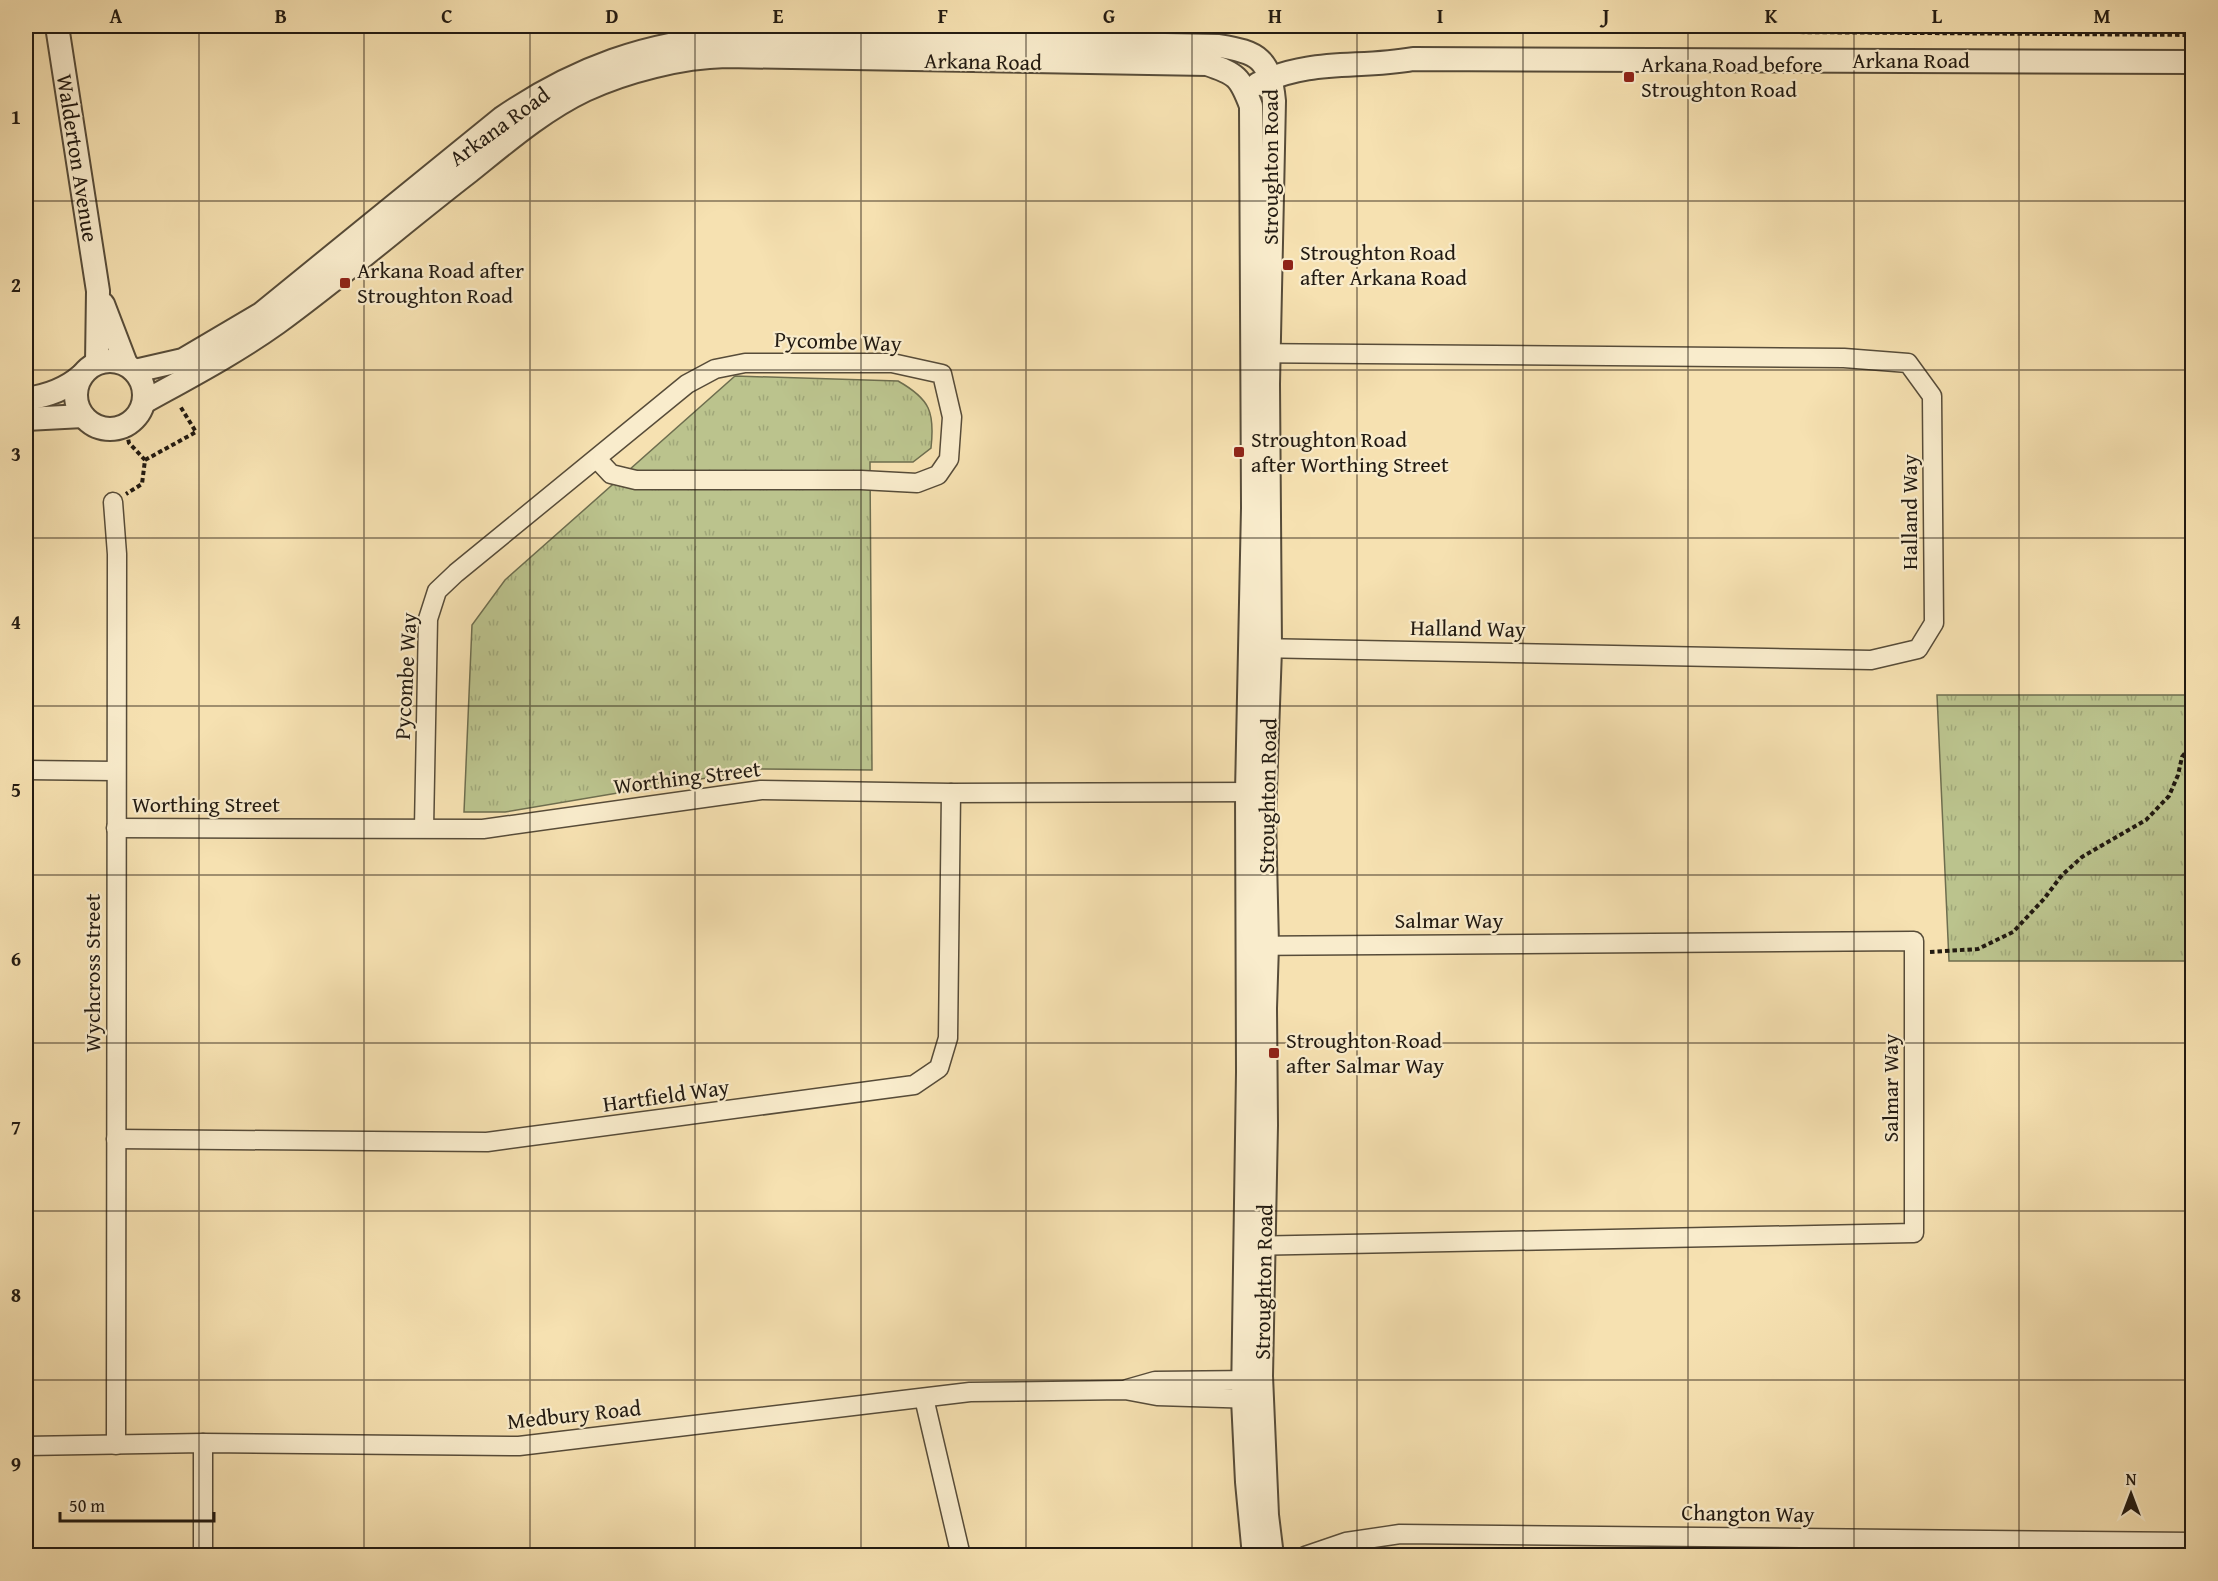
<svg xmlns="http://www.w3.org/2000/svg" width="2218" height="1581" font-family="'Gentium Book Plus',serif">
	<style>
		.park { fill: url(#park-tufts); stroke: #6e6e4f; stroke-width: 1.5 }
		.lines { fill: none; stroke-linecap: round; stroke-linejoin: round }
		.minor-casing { stroke: #574c39; stroke-width: 21 }
		.tertiary-casing { stroke: #574c39; stroke-width: 26 }
		.path { stroke: #221a11; stroke-width: 4; stroke-dasharray: 4.5 3; stroke-linecap: butt }
		.minor { stroke: #f9eccc; stroke-width: 18 }
		.tertiary { stroke: #f9eccc; stroke-width: 22 }
		.grid { fill: none; stroke: #221a11; stroke-width: 1.5; stroke-opacity: 0.55 }
		.poi-dot { fill: #8f2418; stroke: #f9eccc; stroke-width: 2 }
		.labels { text-anchor: middle; stroke-width: 4.5; stroke-linejoin: round; paint-order: stroke }
		.street-label { font-size: 22px; fill: #221a11; stroke: #f9eccc }
		.poi-label { font-size: 22px; fill: #221a11; stroke: #f9eccc; text-anchor: start }
		.neatline { fill: none; stroke: #221a11; stroke-width: 2 }
		.grid-label { font-size: 20px; text-anchor: middle; font-weight: bold; fill: #221a11 }
	</style>
	<defs>
		<pattern id="park-tufts" width="24" height="20" patternUnits="userSpaceOnUse" patternTransform="scale(1.5)"><rect width="24" height="20" fill="#bbc38d"/><path d="M3 7l-1-3M5 7V3M7 7l1-3M15 17l-1-3M17 17v-4M19 17l1-3" fill="none" stroke="#a0a779"/></pattern>
	</defs>
	<rect width="100%" height="100%" fill="#f6e1b1"/>
	<filter id="stains"><feTurbulence type="fractalNoise" baseFrequency=".00333" numOctaves="4"/><feColorMatrix values="0 0 0 0 .2 0 0 0 0 .09 0 0 0 0 .02 0 0 0 .5 -.17"/></filter>
	<radialGradient id="worn" r=".72"><stop offset=".6" stop-color="#630" stop-opacity="0"/><stop offset="1" stop-color="#630" stop-opacity=".3"/></radialGradient>
	<g class="park">
		<path d="M735 376 898 381C930 399 935 412 931 448L913 462H870L872 770 760 769 505 812H464L472 625 505 580Z"/>
		<path d="M1937 695H2192V961H1949Z"/>
	</g>
	<g class="lines">
		<g class="minor-casing">
			<g id="minor">
				<path d="M1255 353 1844 358 1908 363 1932 396 1934 623 1918 649 1871 660 1258 648"/>
				<path d="M113 502 117 554 116 1445"/>
				<path d="M26 770 115 771"/>
				<path d="M116 828 483 829 761 790 951 793 1260 792"/>
				<path d="M424 828 428 619 437 591 456 573 687 384 715 369 745 363H892L942 374 952 417 949 459 938 475 917 483 861 480H636L611 474 597 459"/>
				<path d="M116 1139 487 1142 914 1085 939 1068 948 1038 951 793"/>
				<path d="M1250 1246 1914 1233V941L1253 946"/>
				<path d="M1127 1389 1155 1381 1254 1380"/>
				<path d="M924 1398 961 1556"/>
				<path d="M203 1443V1556"/>
				<path d="M26 1446 203 1443 519 1446 970 1392 1125 1390 1157 1396 1256 1399"/>
				<path d="M1305 1556 1346 1542 1400 1534 2192 1542"/>
			</g>
		</g>
		<g class="tertiary-casing">
			<g id="tertiary">
				<path d="M57 26 98 291 97 363"/>
				<path d="M1258 84C1311 58 1358 69 1413 59L2192 62"/>
				<path d="M103 304 126 364"/>
				<circle cx="110" cy="395" r="34"/>
				<path d="M135 371 183 360 261 314 502 118C574 69 648 41 736 37L1219 46C1258 52 1270 59 1274 101L1268 384 1270 649 1264 817 1267 945 1265 1008 1266 1125 1261 1376 1267 1515 1272 1556"/>
				<path d="M26 399C47 396 65 390 81 376"/>
				<path d="M144 402C189 377 235 353 277 323 343 275 405 221 470 171 506 142 543 110 585 90 626 71 681 57 726 56L1207 64C1237 74 1240 77 1251 106L1253 508 1247 792 1248 1072 1243 1399 1247 1482 1254 1556"/>
				<path d="M26 419 83 416"/>
			</g>
		</g>
		<g class="path">
			<path d="M1245 28 2192 35"/>
			<path d="M125 425 129 443 145 460 142 484 126 494"/>
			<path d="M145 460 196 432 180 406"/>
			<path d="M1930 952 1978 949 2013 932 2044 899 2062 875 2082 857 2146 820 2169 796 2178 775 2182 757 2192 744"/>
		</g>
		<use href="#minor" class="minor"/>
		<use href="#tertiary" class="tertiary"/>
	</g>
	<path class="grid" d="M199 26V1556M364 26V1556M530 26V1556M695 26V1556M861 26V1556M1026 26V1556M1192 26V1556M1357 26V1556M1523 26V1556M1688 26V1556M1854 26V1556M2019 26V1556M26 201H2192M26 370H2192M26 538H2192M26 706H2192M26 875H2192M26 1043H2192M26 1211H2192M26 1380H2192"/>
	<g class="poi-dot">
		<rect x="1623" y="71" width="12" height="12" rx="3"/>
		<rect x="1282" y="259" width="12" height="12" rx="3"/>
		<rect x="339" y="277" width="12" height="12" rx="3"/>
		<rect x="1233" y="446" width="12" height="12" rx="3"/>
		<rect x="1268" y="1047" width="12" height="12" rx="3"/>
	</g>
	<g class="labels">
		<g class="street-label">
			<text x="1911" y="68">Arkana Road</text>
			<text transform="translate(983 61) rotate(1)" y="8">Arkana Road</text>
			<text transform="translate(499 126) rotate(-36)" y="8">Arkana Road</text>
			<text transform="translate(78 158) rotate(81)" y="8">Walderton Avenue</text>
			<text transform="translate(1270 167) rotate(-90)" y="8">Stroughton Road</text>
			<text transform="translate(838 341) rotate(2)" y="8">Pycombe Way</text>
			<text transform="translate(1909 512) rotate(-90)" y="8">Halland Way</text>
			<text transform="translate(1468 628) rotate(1)" y="8">Halland Way</text>
			<text transform="translate(405 676) rotate(-87)" y="8">Pycombe Way</text>
			<text transform="translate(687 777) rotate(-7)" y="8">Worthing Street</text>
			<text transform="translate(1267 796) rotate(-89)" y="8">Stroughton Road</text>
			<text x="206" y="812">Worthing Street</text>
			<text x="1449" y="928">Salmar Way</text>
			<text transform="translate(92 973) rotate(-90)" y="8">Wychcross Street</text>
			<text transform="translate(1890 1088) rotate(-90)" y="8">Salmar Way</text>
			<text transform="translate(666 1095) rotate(-8)" y="8">Hartfield Way</text>
			<text transform="translate(1263 1282) rotate(-89)" y="8">Stroughton Road</text>
			<text transform="translate(574 1414) rotate(-6)" y="8">Medbury Road</text>
			<text transform="translate(1748 1513) rotate(1)" y="8">Changton Way</text>
		</g>
		<g class="poi-label">
			<text x="1641" y="72">Arkana Road before<tspan x="1641" dy="25">Stroughton Road</tspan></text>
			<text x="1300" y="260">Stroughton Road<tspan x="1300" dy="25">after Arkana Road</tspan></text>
			<text x="357" y="278">Arkana Road after<tspan x="357" dy="25">Stroughton Road</tspan></text>
			<text x="1251" y="447">Stroughton Road<tspan x="1251" dy="25">after Worthing Street</tspan></text>
			<text x="1286" y="1048">Stroughton Road<tspan x="1286" dy="25">after Salmar Way</tspan></text>
		</g>
	</g>
	<rect width="2218" height="1581" fill="none" stroke="#f6e1b1" stroke-width="66"/>
	<g transform="translate(2131 1494)" stroke="#f9eccc" stroke-width="4.5" paint-order="stroke">
	<path d="M0-4.5L10 22L0 15L-10 22Z" fill="#221a11"/>
	<text y="-9" font-size="16" font-weight="bold" text-anchor="middle" fill="#221a11">N</text>
	</g>
	<path d="M60 1512v9h154v-9" fill="none" stroke="#221a11" stroke-width="3"/>
	<text x="69" y="1512" font-size="18" fill="#221a11" stroke="#f9eccc" stroke-width="4.5" paint-order="stroke">50 m</text>
	<rect x="33" y="33" width="2152" height="1515" class="neatline"/>
	<g class="grid-label">
		<text x="116" y="23">A</text>
		<text x="281" y="23">B</text>
		<text x="447" y="23">C</text>
		<text x="612" y="23">D</text>
		<text x="778" y="23">E</text>
		<text x="943" y="23">F</text>
		<text x="1109" y="23">G</text>
		<text x="1275" y="23">H</text>
		<text x="1440" y="23">I</text>
		<text x="1606" y="23">J</text>
		<text x="1771" y="23">K</text>
		<text x="1937" y="23">L</text>
		<text x="2102" y="23">M</text>
		<text x="16" y="124">1</text>
		<text x="16" y="292">2</text>
		<text x="16" y="461">3</text>
		<text x="16" y="629">4</text>
		<text x="16" y="797">5</text>
		<text x="16" y="966">6</text>
		<text x="16" y="1134">7</text>
		<text x="16" y="1302">8</text>
		<text x="16" y="1471">9</text>
	</g>
	<rect width="100%" height="100%" filter="url(#stains)"/>
	<rect width="100%" height="100%" fill="url(#worn)"/>
</svg>
